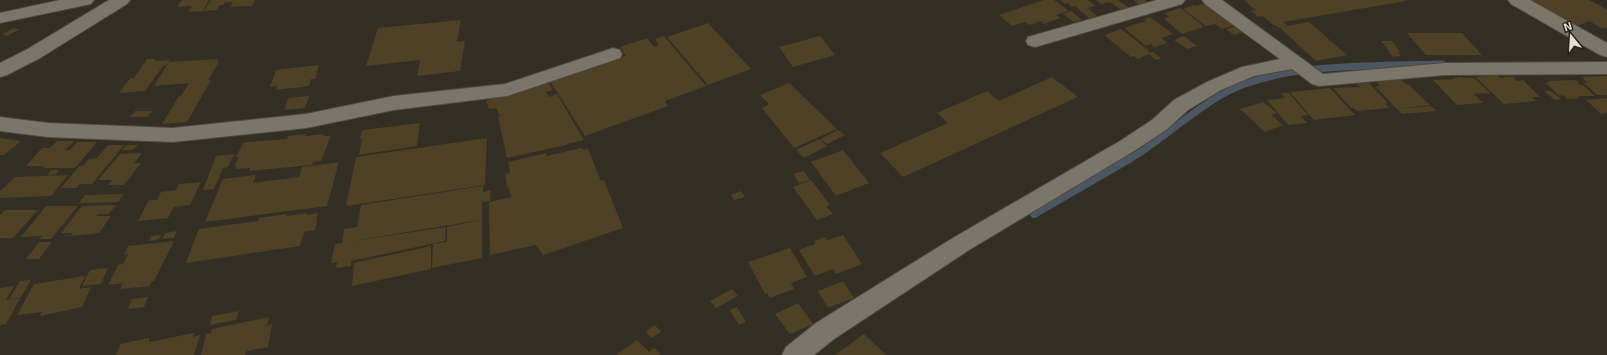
<svg xmlns="http://www.w3.org/2000/svg" width="1607" height="355" font-family="'Exo 2',sans-serif">
	<style>
		.lines { fill: none; stroke-linecap: round; stroke-linejoin: round }
		.stream-far1 { stroke: #4c5763; stroke-width: 7 }
		.stream { stroke: #4c5763; stroke-width: 8 }
		.building { fill: #4e4125 }
		.minor-casing { stroke: #4f4b42; stroke-width: 2 }
		.minor { fill: #7b756a; fill-rule: evenodd }
	</style>
	<rect width="100%" height="100%" fill="#342f25"/>
	<g class="lines">
		<path class="stream-far1" d="M1128 160 1141 152C1167 134 1194 111 1221 95 1278 62 1376 66 1442 64"/>
		<path class="stream" d="M1034 214 1129 159"/>
	</g>
	<g class="building">
		<path d="M182 0H209L203 11 188 12 192 6 177 7Z"/>
		<path d="M211 0H255L252 6 230 7 233 2H225L223 5H220L217 10 204 11Z"/>
		<path d="M1044 0H1054L1069 11 1056 15 1060 18 1044 24 1041 21 1029 25 1025 22 1012 26 999 15Z"/>
		<path d="M1060 0H1088L1095 6 1088 8 1099 18 1091 20 1075 6 1072 7 1068 3 1065 4Z"/>
		<path d="M1096 0H1118L1129 8 1122 10 1110 2 1101 4Z"/>
		<path d="M1134 0H1145L1148 2 1140 5Z"/>
		<path d="M1244 0H1406V1L1283 22 1287 26 1309 22 1347 55 1316 61 1279 27 1272 24 1263 16 1258 17 1251 11 1255 10Z"/>
		<path d="M1529 0H1589L1607 9V27L1603 29 1589 21 1577 26Z"/>
		<path d="M1206 3 1235 25 1222 29 1215 24 1206 26 1183 9 1194 5 1196 6Z"/>
		<path d="M1180 8 1196 20 1204 27 1182 34 1164 19 1169 16 1164 13Z"/>
		<path d="M1071 11 1082 20 1074 22 1063 14Z"/>
		<path d="M1150 17 1173 34 1161 38 1167 43 1154 47 1151 44 1146 46 1124 28 1146 21 1143 19Z"/>
		<path d="M461 20 457 42 465 41 460 71 417 76 420 60 366 66 378 28Z"/>
		<path d="M708 23 751 69 708 85 667 37Z"/>
		<path d="M1240 25 1247 31 1234 35 1226 29Z"/>
		<path d="M14 28 19 30 7 36 2 34Z"/>
		<path d="M1121 29 1149 51H1147L1150 53 1153 52 1161 58 1156 60 1149 54 1138 59 1134 56 1131 57 1104 35Z"/>
		<path d="M1407 33H1462L1482 55H1426Z"/>
		<path d="M664 36 706 86 665 101 668 106 585 136 550 81 626 56 620 47 647 38 654 47 659 45 655 39Z"/>
		<path d="M820 36 835 55 793 67 779 47Z"/>
		<path d="M1184 36 1197 46 1187 49 1174 40Z"/>
		<path d="M1381 41H1392L1400 52H1390Z"/>
		<path d="M1389 52H1398L1401 56 1393 57Z"/>
		<path d="M147 59H156L154 61 170 60 166 65 163 66 145 91 119 93 130 78H134Z"/>
		<path d="M219 59 217 62H219L208 80H211L187 122 162 124 179 96H181L189 83 154 86 169 62Z"/>
		<path d="M319 65 315 79H311L309 86 276 90 277 86 270 87 276 70Z"/>
		<path d="M1497 75 1500 78 1513 77 1517 81 1523 80 1540 97H1532L1536 101 1504 104 1475 77Z"/>
		<path d="M1607 76V95H1597L1584 83H1588L1582 77Z"/>
		<path d="M1052 77 1078 97 903 177 880 153 948 123 937 113 987 91 999 101Z"/>
		<path d="M1462 77 1463 78H1474L1490 93 1474 94 1483 103 1457 105 1433 80 1454 79 1452 78Z"/>
		<path d="M1401 79 1407 85H1409L1430 105 1397 109 1375 86H1380L1376 82Z"/>
		<path d="M1576 80 1580 85H1583L1595 96H1578L1580 98 1567 99 1565 96 1558 95 1546 83H1549L1547 81Z"/>
		<path d="M547 81 553 90 546 92 549 97 557 94 584 140 567 144V145L507 158 498 117 500 116 496 108 489 109 486 101Z"/>
		<path d="M1367 81 1388 103H1385L1389 108 1357 111 1354 108H1351L1333 88 1360 87 1356 82Z"/>
		<path d="M789 83 837 129 794 148 762 108 769 104 760 95Z"/>
		<path d="M1330 88 1355 115 1314 120 1290 92Z"/>
		<path d="M1544 91H1551L1561 99 1555 100Z"/>
		<path d="M1281 93H1289L1308 115 1301 116 1307 123 1288 125 1267 100 1285 98Z"/>
		<path d="M309 96 305 108 284 110 288 98Z"/>
		<path d="M1607 98V113L1601 114 1586 100Z"/>
		<path d="M1263 102 1277 113 1271 115 1283 125 1265 132 1240 109Z"/>
		<path d="M1431 106 1436 111 1402 114 1397 109Z"/>
		<path d="M135 111H153L147 117H130Z"/>
		<path d="M420 123 417 146 359 155 362 139H360L362 130Z"/>
		<path d="M838 130 845 135 827 144 820 139Z"/>
		<path d="M306 134 305 136 324 134 323 136H331L321 161 313 162 312 165 249 171 250 168 235 169 237 166H234L239 157H236L243 143 248 142 287 139 288 136Z"/>
		<path d="M0 138 21 141 4 155H0Z"/>
		<path d="M487 138 485 185 346 206 356 157Z"/>
		<path d="M819 139 827 146 804 158 796 150Z"/>
		<path d="M57 141H74L65 150H70L77 142H97L75 168H42L45 166H26L42 148H50Z"/>
		<path d="M108 145H124L92 184H79L77 188H61L79 166H83L89 159 97 158Z"/>
		<path d="M127 145H138L133 150H122Z"/>
		<path d="M582 148V150L588 149 601 181 604 180 623 228 543 255 536 245 490 255 489 202 511 197 509 187 507 188 505 174 510 173 508 162 546 153V156Z"/>
		<path d="M843 150 869 183 836 196 811 162Z"/>
		<path d="M142 153 134 163H141L124 185H108L112 180H98L120 154Z"/>
		<path d="M234 154 228 167 223 168 214 189 203 190 216 156Z"/>
		<path d="M339 162 327 206 205 222 223 179 256 175 253 183 299 177 302 167Z"/>
		<path d="M51 170H59L56 174 48 175Z"/>
		<path d="M804 171 810 180 799 183 793 174Z"/>
		<path d="M68 175 51 196 0 198V191L15 177Z"/>
		<path d="M811 180 830 205 826 206 833 214 817 220 793 187Z"/>
		<path d="M201 182 190 205 174 207 168 218 138 221 149 200H157L161 192 176 190 179 184Z"/>
		<path d="M483 186V192L491 190 490 201 482 202V258L432 268 433 244 447 242V227L480 220 347 242 446 227 445 241 351 261V266L336 268 337 262 331 263 335 244 342 243 344 229 357 227 361 205Z"/>
		<path d="M741 191 745 197 734 200 731 195Z"/>
		<path d="M124 194 118 202 79 203 85 195Z"/>
		<path d="M116 205 109 214H98L96 216H111L99 233 71 236 73 233H61L82 206Z"/>
		<path d="M46 206H78L51 239H40L42 236 21 237Z"/>
		<path d="M5 210H38L13 238H0V215Z"/>
		<path d="M307 213V215L318 213 316 222 317 223 315 230 304 232 300 246 186 263 199 229 258 221 259 218 287 214 286 216Z"/>
		<path d="M177 231 174 238 162 239 165 233Z"/>
		<path d="M161 235 159 239 149 241 151 236Z"/>
		<path d="M843 235 862 264 836 274 833 269 815 276 799 250 815 244 814 241 825 237 827 240Z"/>
		<path d="M174 241 154 281H152L150 286 120 289 123 283 108 285 118 265 123 264 128 254 124 255 128 246Z"/>
		<path d="M39 242H52L39 259H26Z"/>
		<path d="M431 246V269L352 286 354 263Z"/>
		<path d="M790 248 807 277 791 283 794 289 770 298 767 293 765 294 748 262Z"/>
		<path d="M108 268 101 284 82 286 90 270Z"/>
		<path d="M85 276 79 289 91 287 82 307 40 316 42 312 17 315 34 284Z"/>
		<path d="M31 280 21 297 9 299 20 281Z"/>
		<path d="M843 281 854 298 828 308 818 291Z"/>
		<path d="M14 286 6 300 20 298 6 324 0 325V288Z"/>
		<path d="M732 289 738 296 716 308 710 301Z"/>
		<path d="M148 297 144 307 128 309 132 299Z"/>
		<path d="M798 303 813 324 790 334 775 314Z"/>
		<path d="M737 307 746 322 739 325 730 310Z"/>
		<path d="M239 311 236 320 210 325 212 316Z"/>
		<path d="M269 317 267 326 272 324 268 347 247 351 245 355H201L206 334 211 333 212 329Z"/>
		<path d="M655 325 661 332 651 338 646 331Z"/>
		<path d="M194 333 193 337 200 335 194 355H116L120 344 149 338V342Z"/>
		<path d="M864 334 886 355H835Z"/>
		<path d="M637 340 649 352 654 348 661 355H616Z"/>
	</g>
	<g class="lines">
		<g class="minor-casing">
			<g id="minor">
				<path d="M60 0H94L91 4 0 23V13Z"/>
				<path d="M109 0H130L127 4 40 58 7 75 0 77V63L26 50Z"/>
				<path d="M1157 0H1185L1182 4 1042 45 1035 47 1028 45 1026 41 1028 37Z"/>
				<path d="M1202 0H1222L1323 74 1445 63 1607 62V74L1445 75 1319 86 1312 84 1292 69 1254 76 1221 90 1188 110 1166 130 1134 151 969 250 834 339 814 355H782L786 347 816 323 953 238 1120 141 1152 120 1174 100 1207 82 1242 67 1280 59 1205 4Z"/>
				<path d="M1508 0H1530L1607 43V57L1600 55 1511 4Z"/>
				<path d="M613 48 620 50 622 54 620 58 507 96 394 110 306 128 173 142 48 137 0 131V117L48 123 173 128 306 114 394 96 505 84Z"/>
			</g>
		</g>
		<use href="#minor" class="minor"/>
	</g>
	<g transform="translate(1571 36) rotate(342)" stroke="#2a251b" stroke-width="3" paint-order="stroke">
	<path d="M0-3L7 15L0 10L-7 15Z" fill="#e2dfd9"/>
	<text y="-6" font-size="11" font-weight="bold" text-anchor="middle" fill="#e2dfd9">N</text>
	</g>
</svg>
